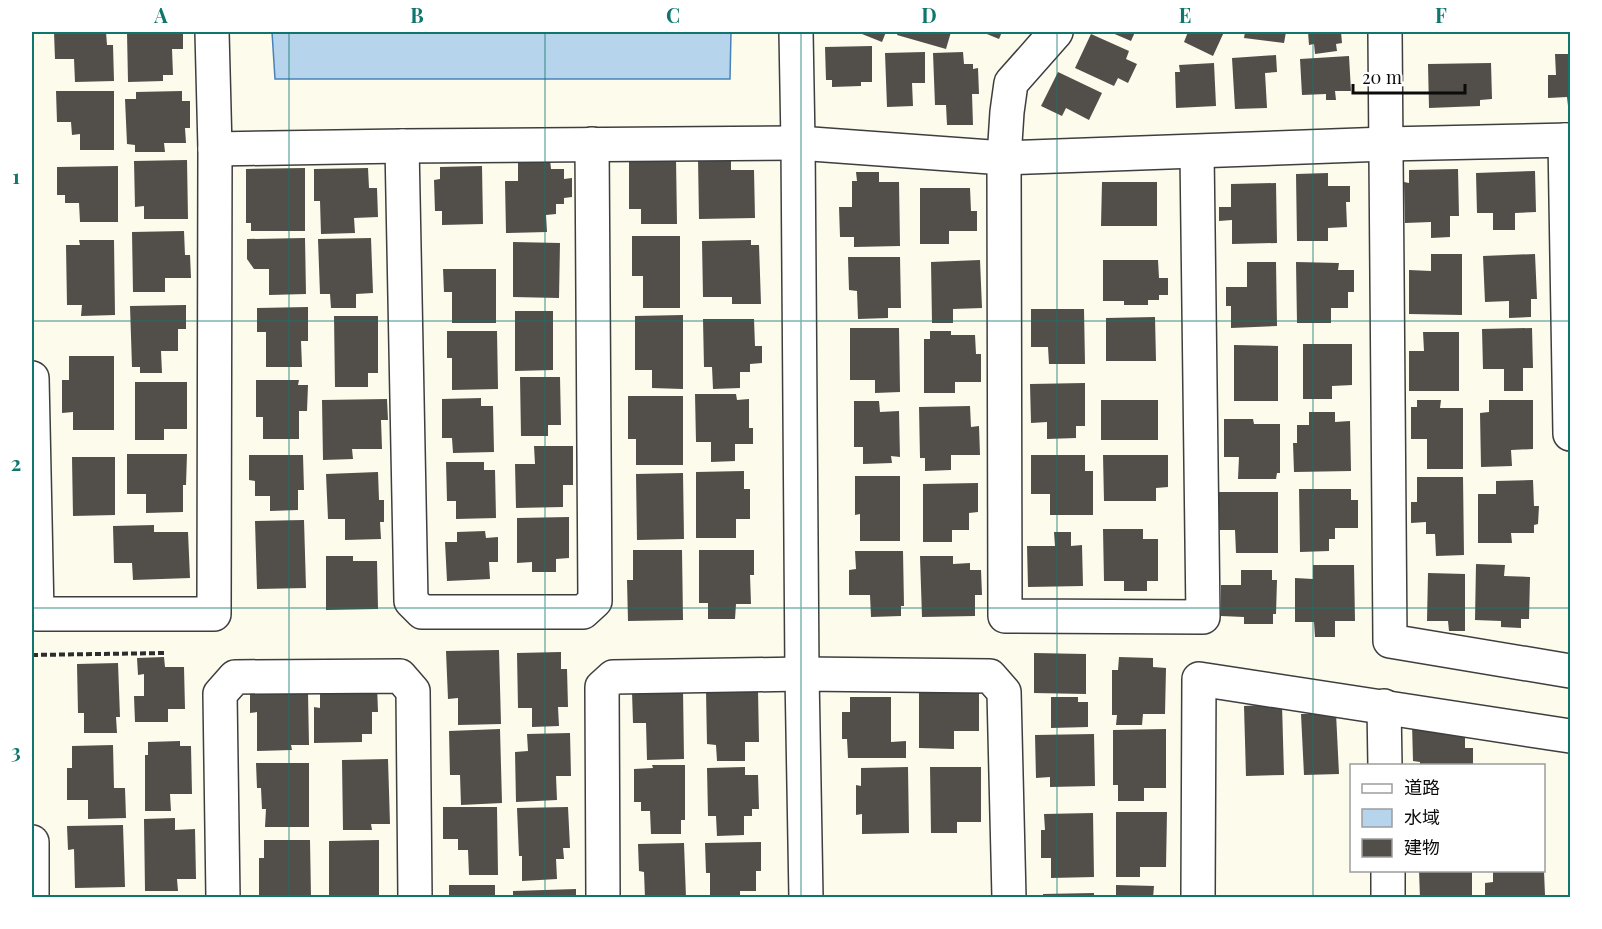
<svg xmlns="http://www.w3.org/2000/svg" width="1602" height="929" font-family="'Playfair Display','Noto Sans JP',serif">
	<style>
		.water { fill: #b7d4ed; stroke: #4882bb; stroke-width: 1.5 }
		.building { fill: #524e49 }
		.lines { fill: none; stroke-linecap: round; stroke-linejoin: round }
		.minor-casing { stroke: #3e3e3e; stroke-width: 36 }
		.tertiary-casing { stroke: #3e3e3e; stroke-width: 36 }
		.path { stroke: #2d2d2d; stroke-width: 4; stroke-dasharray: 6 3; stroke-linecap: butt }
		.minor { stroke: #fff; stroke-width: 33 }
		.tertiary { stroke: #fff; stroke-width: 33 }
		.grid { fill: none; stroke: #0f766e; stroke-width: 1.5; stroke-opacity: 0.55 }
		.neatline { fill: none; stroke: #0f766e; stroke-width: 2 }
		.grid-label { font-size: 20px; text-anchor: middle; font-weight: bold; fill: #0f766e }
	</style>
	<rect width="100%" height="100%" fill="#fcfbec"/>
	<path class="water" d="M272 32H731L730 79H275Z"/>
	<g class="building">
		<path d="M54 32H106L107 45H113L114 81 75 82 74 59H55Z"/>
		<path d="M127 32H183V49H172L173 75H163V81L128 82Z"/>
		<path d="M857 32H886L882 42Z"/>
		<path d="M898 32H951L946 49 897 35Z"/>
		<path d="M982 32H1002L999 39Z"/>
		<path d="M1110 32H1135L1131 41Z"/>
		<path d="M1188 32H1224L1213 56 1184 42Z"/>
		<path d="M1245 32H1286L1284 43 1244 38Z"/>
		<path d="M1308 32H1341L1342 43 1336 44 1337 51 1315 54 1314 44 1309 45Z"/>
		<path d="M1091 34 1129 51 1126 59 1137 64 1128 83 1118 78 1114 86 1075 68Z"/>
		<path d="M872 46V82H861V86L832 87V80H826L825 47Z"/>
		<path d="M925 52V83H912L913 106 887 107 885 53Z"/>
		<path d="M963 52 964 64H973V69L978 68 979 94H972L973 125H947L946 105H935L933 53Z"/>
		<path d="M1555 54H1570V106H1568L1567 97 1548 98V75H1556Z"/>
		<path d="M1276 55 1277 72 1265 73 1267 108 1235 109 1232 58Z"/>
		<path d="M1349 56 1351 91H1335L1336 100H1326V94L1302 95 1300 59Z"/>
		<path d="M1214 63 1216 106 1176 108 1175 72H1180L1179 65Z"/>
		<path d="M1491 63 1492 99 1480 100V106L1429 108 1428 64Z"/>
		<path d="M1058 72 1102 93 1089 120 1066 108 1062 116 1041 106Z"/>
		<path d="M56 91H114V150H80V134L72 135 71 122H57Z"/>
		<path d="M182 91V101H190V128H185L186 143H164L165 152H135V145L127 144 125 99H136V92Z"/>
		<path d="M629 158H676L677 224H641V209H629Z"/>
		<path d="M698 158H731V170H754L755 218 699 219Z"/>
		<path d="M550 159 551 169H564V179L572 178V197L564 198V204H556V214L546 215 547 232 506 233 505 181H518V160Z"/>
		<path d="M187 160 188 219H144V206L135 207 134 161Z"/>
		<path d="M118 166V222H80L79 203H65V195H57V167Z"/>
		<path d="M482 166 483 224 442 225V211H435L434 180 440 179V167Z"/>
		<path d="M305 168V231H251V223H246V169Z"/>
		<path d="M368 168 369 188H377L378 217 354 218 355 233 321 234 320 201H314V169Z"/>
		<path d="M1458 169 1459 216H1450V237L1431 238V222L1405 223 1404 182 1409 183V170Z"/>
		<path d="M1535 171 1536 212 1515 213V230H1493V213H1477L1476 173Z"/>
		<path d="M856 172H879V182H899L900 246 854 247V237H840L839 207H852V181H857Z"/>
		<path d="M1328 173V186H1350V202H1346L1347 227 1328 228V241H1297L1296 174Z"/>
		<path d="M1102 182H1157V226H1101Z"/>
		<path d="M1276 183 1277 243 1232 244V220L1219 221V207H1231V184Z"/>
		<path d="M920 188H970L971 211H977V231H949V244H920Z"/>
		<path d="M184 231 185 255H190L191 278H165V292H133L132 232Z"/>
		<path d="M632 236H680V308H643V276H632Z"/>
		<path d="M305 238 306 294 269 295V269H254L247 259V239Z"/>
		<path d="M371 238 373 293 356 294V308H331L330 294H320L318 239Z"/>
		<path d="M79 240H114L115 315 81 316 82 305H67L66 245H80Z"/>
		<path d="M751 240V245H759L761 304H732V297H703L702 241Z"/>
		<path d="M513 242 560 243 559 298 513 297Z"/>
		<path d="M1431 254H1462V315L1409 314V270L1431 271Z"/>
		<path d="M1535 254 1537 299H1531V317L1509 318V301L1485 302 1483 256Z"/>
		<path d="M848 257H900L901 308H888V318L858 319 857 291 849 290Z"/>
		<path d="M980 260 982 308 953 309V323H932L931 262Z"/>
		<path d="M1103 260H1158L1159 278H1168V295H1159V300H1148V305H1124V301H1103Z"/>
		<path d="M1247 262H1276L1277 326 1231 328V306H1226V287H1247Z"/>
		<path d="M1296 262 1339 263 1338 270H1354V292H1348V308H1331V323H1297Z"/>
		<path d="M443 269H496V323H452V292H444Z"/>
		<path d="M186 305V329H178V351H161L162 373H140V367H132L130 306Z"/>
		<path d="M308 307V341H301L302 367H266V332H257V308Z"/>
		<path d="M1031 309H1084L1085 364H1049L1048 347H1031Z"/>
		<path d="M515 311H553V370L515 371Z"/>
		<path d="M683 315V389L652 388V370H635V316Z"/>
		<path d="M334 316H378V373H368V387H335Z"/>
		<path d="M1155 317 1156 361H1106V318Z"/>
		<path d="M703 319H754L755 346H762V363L750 364V372H740V388L713 389 712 367H704Z"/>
		<path d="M850 328H899L900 392 875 393V380H850Z"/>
		<path d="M1532 328 1533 368H1523V391H1504V369H1483L1482 329Z"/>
		<path d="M447 331H497L498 389 452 390V358H447Z"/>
		<path d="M930 331H951V335H975L976 354H981V382H955V393H924V339H930Z"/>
		<path d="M1423 332H1459V391H1409V351H1424Z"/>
		<path d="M1303 344H1352V385L1332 386V399H1303Z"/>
		<path d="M1234 345 1278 346V401H1234Z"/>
		<path d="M69 356H114V430H73V412L62 413V380H69Z"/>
		<path d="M520 377H560L561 425H548V436H521Z"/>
		<path d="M256 380H299L298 385H308L307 411H299V439H263V417H256Z"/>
		<path d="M135 382H187V429H164V440H135Z"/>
		<path d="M1085 383V426H1076V438L1047 439V422L1031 423 1030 384Z"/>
		<path d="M695 394H736L737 400 749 399V428H753V444H735V461L711 462V442H696Z"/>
		<path d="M628 396H683V465H636V439H628Z"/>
		<path d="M481 398V406H493L494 452 453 453 452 438H442V399Z"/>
		<path d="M387 399 388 420H381L382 449H352L353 459 323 460 322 400Z"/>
		<rect x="1101" y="400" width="57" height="40"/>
		<path d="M1417 400H1441L1440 408H1463V469H1427V439H1411V407H1417Z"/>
		<path d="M1489 400H1533V449L1511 450 1512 466 1481 467 1480 413 1489 412Z"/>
		<path d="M854 401H879L880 412 899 411 900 457 891 456 892 463 863 464V447H854Z"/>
		<path d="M970 406 971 427 979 426 980 455H951V470L925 471V458H920L919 407Z"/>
		<path d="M1309 412H1335V422L1350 421 1351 471 1294 472 1293 443H1297V425H1309Z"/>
		<path d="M1224 419H1253L1254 424H1280V473H1277L1276 479H1238L1239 457H1224Z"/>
		<path d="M534 446H573V485H563V507L516 508 515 464H535Z"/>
		<path d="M127 454H187L186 485H183V512L146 513V494H127Z"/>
		<path d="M249 455H303L304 490H298V510L270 511V496H255V481L249 480Z"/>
		<path d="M1031 455H1085V471H1093V515H1050V494H1031Z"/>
		<path d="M1103 455H1168V487L1156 488V501H1104Z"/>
		<path d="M72 457H115V515L73 516Z"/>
		<path d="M446 462H484V470H495L496 518 456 519V501H447Z"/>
		<path d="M744 471V489H750V519H736V538H696V472Z"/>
		<path d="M378 472 379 500H384V522H380L381 539 345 540V519H328L326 474Z"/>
		<path d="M683 473 684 539 637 540 636 474Z"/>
		<path d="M855 476H900V541H860V514L855 515Z"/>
		<path d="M1417 477H1463L1464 555 1436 556 1435 534H1426V522L1411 523V502H1417Z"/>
		<path d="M1533 480 1534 506H1539L1538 524 1534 525V533H1511L1512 543H1478V494H1496V481Z"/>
		<path d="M978 483V512L969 513V530H952V542H923V484Z"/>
		<path d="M1299 489H1351V500H1358V528H1335V539H1329V551L1300 552Z"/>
		<path d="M1218 492H1278V553H1236L1235 530H1219Z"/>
		<path d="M569 517V558L556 559V572H532V562L517 563V518Z"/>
		<path d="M304 520 306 588 257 589 255 521Z"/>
		<path d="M154 525V532H188L190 578 133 580 132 563H114L113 526Z"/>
		<path d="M1103 529H1143V539H1158V581H1147V591H1124V581H1104Z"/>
		<path d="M485 531 486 538 498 537V562H489L490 579 447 581 445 542H457V532Z"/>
		<path d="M1054 532H1071V546L1082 545 1083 586 1028 587 1027 546H1055Z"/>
		<path d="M633 550H682L683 620 628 621 627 580H633Z"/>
		<path d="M699 550H754V575H750L751 604H736L735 619H708V603H699Z"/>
		<path d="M855 551H903L904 606H901V616L871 617 870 595H849V570L856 569Z"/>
		<path d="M326 556H353V561H377L378 609 326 610Z"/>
		<path d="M920 556H953V564L970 563V570H981L982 595H975V616L922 617Z"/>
		<path d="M1476 564 1505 565 1504 576 1530 577 1529 619H1521V628L1501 627V621L1475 620Z"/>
		<path d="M1313 565H1354L1355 621H1335V637H1315L1314 622H1295V578L1313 579Z"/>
		<path d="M1241 570H1272V580H1277L1276 614H1273V624H1244V617L1221 616V585H1241Z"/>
		<path d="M1428 573 1465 574V631H1449L1448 621H1427Z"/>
		<path d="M499 650 501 724 458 725V698L448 699 446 651Z"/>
		<path d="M561 652V669H567L568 707H558L559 726 532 727V708H518L517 653Z"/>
		<path d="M1034 653 1086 654V694L1034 693Z"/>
		<path d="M164 657 165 667H184L185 709H168V722H135L134 696H144V674L138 675 137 658Z"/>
		<path d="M1119 657 1153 658V667L1166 668 1165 714H1143L1142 725H1116L1117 715H1112V670H1118Z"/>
		<path d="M118 663 120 717H116L117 733H84V713H78L77 664Z"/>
		<path d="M320 685H377L378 712H372V734H362V742L314 743V707L320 708Z"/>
		<path d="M919 689H979V731H954V749L919 748Z"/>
		<path d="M683 690 684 759 647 760 646 723H633L632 692Z"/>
		<path d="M758 690 759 742H745V761H717L716 745 707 744 706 691Z"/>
		<path d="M308 692 309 745H291L292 750 257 751V712L250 713V693Z"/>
		<path d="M850 697H891V742L906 741V758H848L847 739H842V712H850Z"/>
		<path d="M1051 697H1078V702H1088V727L1051 728Z"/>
		<path d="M1282 704 1284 775 1246 776 1244 706Z"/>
		<path d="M1336 713 1339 774 1304 775 1301 714Z"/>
		<path d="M1412 724H1465V748H1473V766H1420V762L1413 761Z"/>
		<path d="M500 729 502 803 461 805 460 775H450L449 731Z"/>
		<path d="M1166 729V788H1144V801H1118V785H1113V730Z"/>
		<path d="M570 733 571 776H556L557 800 516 802 515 752 528 751 527 734Z"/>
		<path d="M1094 734 1095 786 1050 787V777L1036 778 1035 735Z"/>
		<path d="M180 741V746H191L192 794H170L171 811H145V755H148V742Z"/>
		<path d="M113 745 114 788H125L126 818 88 819V800H67V768H72V746Z"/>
		<path d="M388 759 390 824H371L372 830H343L342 760Z"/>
		<path d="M256 763H309V827H265L266 809H262L261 788H257Z"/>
		<path d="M652 765H685V820H681V834H651L650 811H641V802H634V769L653 768Z"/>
		<path d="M745 767V775H758L759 809H752V816H744V835L717 836 716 816H708L707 768Z"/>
		<path d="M908 767 909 833 862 834V814L856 815V785L861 786V768Z"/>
		<path d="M930 767H981V822H957V833H931Z"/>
		<path d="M443 807H497L498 875H469L468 850H458V839H443Z"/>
		<path d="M568 807 570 848H563L564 859H556L557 879 522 881V856H519L517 808Z"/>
		<path d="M1116 812H1167L1166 867H1140V877H1116Z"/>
		<path d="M1093 813 1094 877 1051 878V858H1041V830H1045L1044 814Z"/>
		<path d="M175 818V830L195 829 196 879H177L178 891H145L144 819Z"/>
		<path d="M123 825 125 887 75 888 74 849 68 850 67 826Z"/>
		<path d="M264 840H310L311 898 259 896V858H264Z"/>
		<path d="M379 840V898H329V841Z"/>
		<path d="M761 842V871H756V891H740V897L710 898V873H706L705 843Z"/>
		<path d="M684 843 686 898H645L644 872 639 871 638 844Z"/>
		<path d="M1419 870H1472V898H1420Z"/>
		<path d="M1544 871 1545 895H1540V898H1485V883L1493 882V872Z"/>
		<rect x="449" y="885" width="46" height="13"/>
		<path d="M1116 885 1154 886 1153 898H1116Z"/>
		<path d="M576 889V898H513V891Z"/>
		<path d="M1094 893V898H1043V894Z"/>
	</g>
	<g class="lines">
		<g class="minor-casing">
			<g id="minor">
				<path d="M1056 32 1011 83 1007 112 1004 158 1005 616 1203 617 1197 152"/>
				<path d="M1385 32 1390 641 1570 671"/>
				<path d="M1565 140 1570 434"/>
				<path d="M402 146 411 601 422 612H583L595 601 592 144"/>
				<path d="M215 149 402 146 798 143"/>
				<path d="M32 378 37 614H214L215 149 212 32"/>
				<path d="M1384 706 1385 766"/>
				<path d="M32 842V898"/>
				<path d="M1388 870V898"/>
				<path d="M223 898 220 694 235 677 400 676 413 691 415 898"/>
				<path d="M603 898 602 687 613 677 802 674 990 676 1004 692 1009 898"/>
				<path d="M1198 898 1199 679 1570 736"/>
			</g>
		</g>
		<g class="tertiary-casing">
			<g id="tertiary">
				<path d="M796 32 798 143 802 674 806 898"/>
				<path d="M798 143 1004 158 1386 144 1570 140"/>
			</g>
		</g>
		<path class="path" d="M32 655 166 653"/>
		<use href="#minor" class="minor"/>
		<use href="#tertiary" class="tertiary"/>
	</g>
	<path class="grid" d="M289 32V898M545 32V898M801 32V898M1057 32V898M1313 32V898M32 321H1570M32 608H1570"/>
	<rect width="1602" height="929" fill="none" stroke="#ffffff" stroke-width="66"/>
	<rect x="1350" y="764" width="195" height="108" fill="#ffffff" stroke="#9d9d9d" stroke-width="1.5"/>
	<rect x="1362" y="784" width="30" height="9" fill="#ffffff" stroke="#9d9d9d" stroke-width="1.5"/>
	<text x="1404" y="794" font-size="18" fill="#0b0b0b">道路</text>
	<rect x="1362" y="809" width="30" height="18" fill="#b7d4ed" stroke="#9d9d9d" stroke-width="1.5"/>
	<text x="1404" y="824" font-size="18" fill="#0b0b0b">水域</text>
	<rect x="1362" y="839" width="30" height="18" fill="#524e49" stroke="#9d9d9d" stroke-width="1.5"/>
	<text x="1404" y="854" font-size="18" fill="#0b0b0b">建物</text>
	<path d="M1353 84v9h112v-9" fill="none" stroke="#0b0b0b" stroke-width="3"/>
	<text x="1362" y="84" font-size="18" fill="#0b0b0b" stroke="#ffffff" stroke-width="4.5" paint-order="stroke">20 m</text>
	<rect x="33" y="33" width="1536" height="863" class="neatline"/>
	<g class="grid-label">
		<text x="161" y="23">A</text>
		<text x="417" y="23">B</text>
		<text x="673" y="23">C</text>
		<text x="929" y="23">D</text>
		<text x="1185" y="23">E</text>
		<text x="1441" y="23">F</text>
		<text x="16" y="184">1</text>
		<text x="16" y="471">2</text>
		<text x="16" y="759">3</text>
	</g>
</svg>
